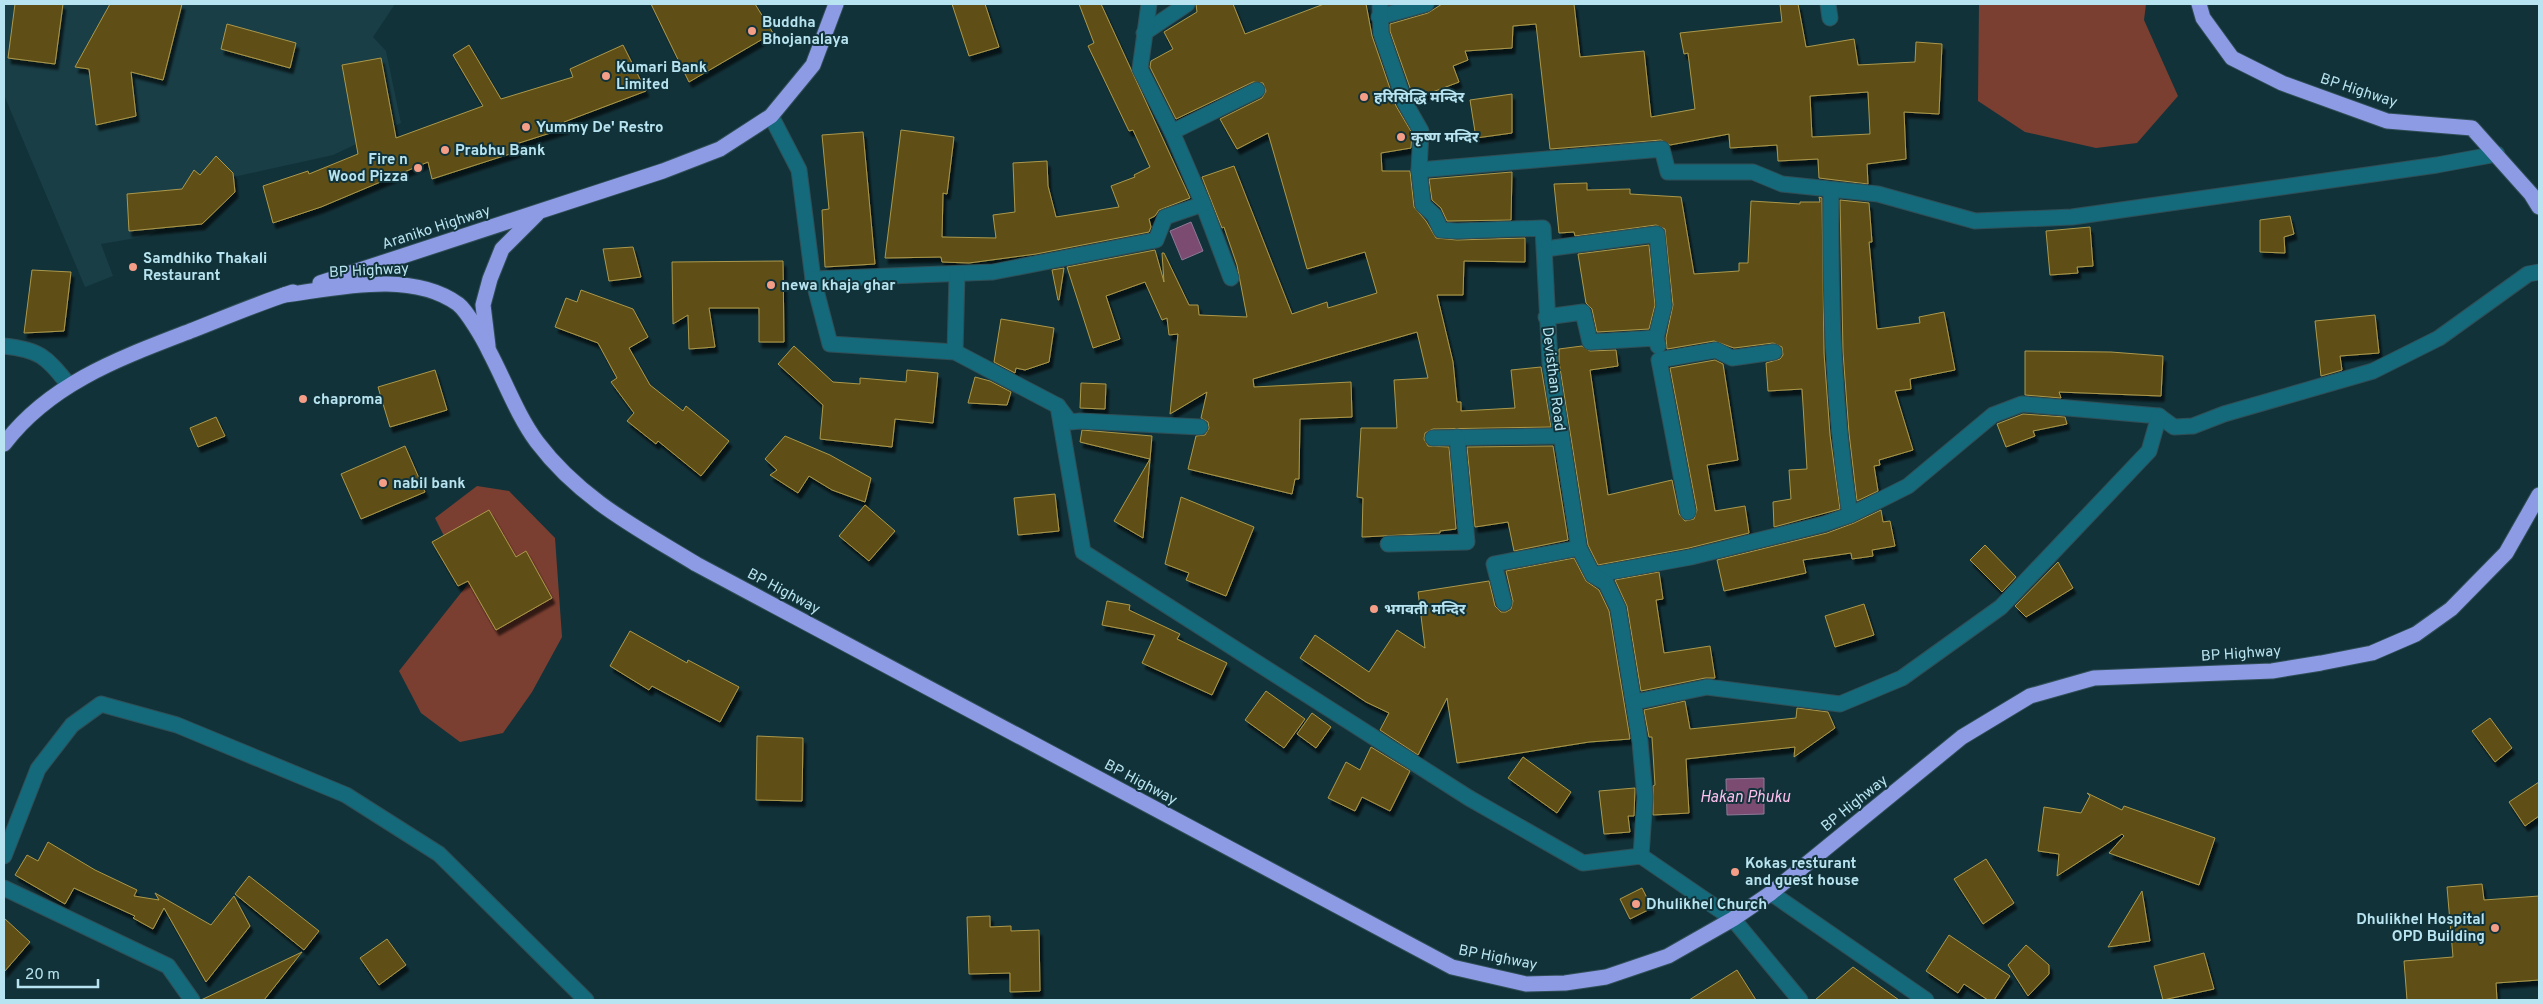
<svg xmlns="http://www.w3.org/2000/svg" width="2543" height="1004" font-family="Overpass,'Noto Sans Devanagari',sans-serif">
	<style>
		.built { fill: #193e46 }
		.forest { fill: #7b3f31 }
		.water { fill: #7c4b72; stroke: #8e7998 }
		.building { fill: #5e4f13; stroke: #ac984c; fill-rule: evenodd; filter: url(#shadow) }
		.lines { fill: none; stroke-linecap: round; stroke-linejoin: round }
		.lane-casing { stroke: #304e56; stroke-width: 17 }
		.street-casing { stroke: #304e56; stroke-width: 17 }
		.highway-casing { stroke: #304e56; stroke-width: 17 }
		.lane { stroke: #14697a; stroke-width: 15 }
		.street { stroke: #14697a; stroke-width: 15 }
		.highway { stroke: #8d9be5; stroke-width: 15 }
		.poi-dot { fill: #f49e88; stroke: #123239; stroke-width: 2 }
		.labels { text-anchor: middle; stroke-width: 4; stroke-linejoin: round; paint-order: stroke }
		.poi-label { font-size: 15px; font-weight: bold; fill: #b7e4f0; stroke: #123239; text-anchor: start }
		.street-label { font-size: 15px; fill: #b7e4f0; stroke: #123239 }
		.water-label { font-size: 16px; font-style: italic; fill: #fdbfee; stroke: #123239 }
	</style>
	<defs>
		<filter id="shadow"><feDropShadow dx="3" dy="5.5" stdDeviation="1" flood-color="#0009"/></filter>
	</defs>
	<rect width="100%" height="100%" fill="#123239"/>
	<path class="built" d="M4 4H395L373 37 386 51 401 123 333 155 233 177 192 212 148 236 101 244 113 276 85 287 4 95Z"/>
	<g class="forest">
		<path d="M1979 4H2146L2144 20 2178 96 2137 143 2096 148 2025 132 1978 101Z"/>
		<path d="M477 486 509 491 555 538 562 637 532 692 503 733 460 742 421 713 399 671 468 584 435 518Z"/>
	</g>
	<g class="water">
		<path d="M1191 222 1203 251 1182 260 1170 231Z"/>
		<path d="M1764 778V814L1727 815 1726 779Z"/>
	</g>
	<g class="building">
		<path d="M15 4H63L55 64 8 58Z"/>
		<path d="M110 4H182L163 80 131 72 136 116 96 125 89 69 75 67Z"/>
		<path d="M651 4H755L773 33 689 82Z"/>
		<path d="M952 4H985L999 47 969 56Z"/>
		<path d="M1079 4H1101L1190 198 1159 210 1155 216 1149 219 1151 227 1149 232 1036 254 969 263 942 262 941 257 885 258 901 130 954 137 947 194 943 193 942 237 996 238 993 215 1015 212 1013 163 1047 161 1048 186 1056 217 1119 207 1111 186 1135 177 1134 175 1150 167 1133 130 1129 131 1088 46 1094 43Z"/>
		<path d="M1196 4H1233L1245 34 1324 4H1366L1372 36 1396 106 1412 133 1411 148 1381 153 1382 171H1410L1414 207 1426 221 1436 238 1457 240 1525 238V262L1464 261 1463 295H1437L1453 362 1457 402H1461V411L1515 408 1511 370 1541 367 1551 427 1433 429 1425 433 1424 439 1428 446 1449 447 1456 529 1440 531V533L1362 537 1363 498 1357 497 1361 428H1397L1394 380 1428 378 1417 332 1253 379 1254 387 1351 382 1352 417 1300 419 1299 479H1295L1292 494 1188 469 1196 436 1205 435 1209 428 1208 422 1201 418 1207 392 1170 414 1178 334 1169 335 1167 318 1162 320 1145 282 1106 296 1120 339 1093 348 1067 267 1155 250 1164 282 1162 253H1164L1189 305H1198L1199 315 1247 317 1237 265 1224 227 1222 228 1202 177 1234 166 1292 314 1327 302 1328 308 1377 293 1365 252 1307 269 1268 133 1237 149 1220 119 1262 98 1266 91 1263 83 1253 82 1176 119 1150 67 1151 61 1173 49 1164 32 1197 12Z"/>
		<path d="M1442 4H1574L1580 57 1644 51 1651 117 1695 109 1688 53 1684 54 1680 33 1782 22 1780 4H1798L1806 47 1854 39 1858 65 1915 62 1916 42 1942 44 1939 114 1904 112 1906 159 1867 164 1868 184 1819 178 1818 159 1778 161 1777 145 1730 148 1729 134 1670 145 1661 140 1550 149 1536 24 1513 26 1512 48 1465 51 1468 60 1453 66 1459 82 1414 99 1390 31V24L1428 13ZM1868 92 1870 134 1812 137 1810 96Z"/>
		<path d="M227 24 296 43 290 68 221 49Z"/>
		<path d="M469 45 501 99 573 77 570 69 623 45 646 91 564 122 566 128 516 144 519 151 432 179 428 162 321 207 273 223 263 186 308 171 309 174 358 154 342 65 381 58 396 138 483 106 453 55Z"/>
		<path d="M1512 94V133L1476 138 1470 100Z"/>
		<path d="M863 132 875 264 825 267 822 210 829 209 822 135Z"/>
		<path d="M216 156 233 173 235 192 202 224 129 231 127 194 182 189 194 170 200 175Z"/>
		<path d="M1512 172 1511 220 1447 221 1441 208 1432 200 1429 179Z"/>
		<path d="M1587 183V190L1630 189V194L1681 197 1694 274 1739 271V263H1748L1751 201 1800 204V202H1820L1819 197 1822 198 1824 353 1830 435 1840 509 1774 527 1773 502 1791 499 1789 470 1807 469 1802 389 1768 391 1766 363 1780 359 1783 355 1782 347 1773 343 1734 348 1714 341 1667 349 1666 338 1673 305 1665 229 1656 225 1575 236 1574 232 1559 233 1554 184Z"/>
		<path d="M1840 200 1869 203 1872 242H1869L1877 329 1920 323 1919 317 1944 312 1955 370 1910 379 1911 389 1895 391 1913 450 1879 460 1880 465 1874 466 1878 491 1857 501 1849 433 1843 352Z"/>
		<path d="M2290 216 2294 234 2284 237 2285 253 2260 252V220Z"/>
		<path d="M2090 227 2093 266 2077 267 2078 273 2050 275 2046 231Z"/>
		<path d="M1649 245 1655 305 1649 329 1597 332 1592 309 1586 303 1578 254Z"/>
		<path d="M633 247 641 277 609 281 603 249Z"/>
		<path d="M783 261 784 342H759V308H709L715 347 689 349 688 315 673 324 672 262Z"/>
		<path d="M1064 268 1059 300H1058L1052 270Z"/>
		<path d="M32 270 71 272 64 331 24 333Z"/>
		<path d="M581 290 633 309 648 337 629 348 650 385 683 411 686 406 729 441 701 476 658 441 656 444 627 421 634 413 611 382 617 378 598 343 555 327 566 298 577 302Z"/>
		<path d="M2375 315 2379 353 2340 356 2342 370 2321 376 2315 321Z"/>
		<path d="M1001 319 1054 328 1049 362 1025 370 1016 368 1015 373 994 362Z"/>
		<path d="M794 346 833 382 860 384V378L906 382 907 370 938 373 933 423 895 419 892 447 820 439 823 405 778 364Z"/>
		<path d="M1582 346 1590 351 1616 350 1618 366 1590 370 1608 495 1672 480 1679 514 1685 521 1694 519 1697 510 1670 368 1715 360 1723 364 1738 460 1707 465 1715 511 1745 506 1749 533 1689 548 1598 565 1588 545 1559 362V349Z"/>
		<path d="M2025 351 2111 352 2163 356 2161 396 2059 392 2061 398 2025 395Z"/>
		<path d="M435 370 447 410 390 427 378 387Z"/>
		<path d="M975 377 990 381 1011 392 1007 405 968 403Z"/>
		<path d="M1081 383 1106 384 1105 409 1080 408Z"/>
		<path d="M2023 414 2065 417 2067 424 2033 431 2035 436 2006 447 1997 424Z"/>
		<path d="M216 417 225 436 198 447 190 428Z"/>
		<path d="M1082 430 1152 436 1150 459 1080 442Z"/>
		<path d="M785 436 830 455 871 478 865 502 832 490 809 476 798 493 770 475 777 470 765 459Z"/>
		<path d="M405 446 425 492 361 519 341 474Z"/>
		<path d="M1553 446 1568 540 1514 551 1508 522 1475 527 1467 447Z"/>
		<path d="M1150 459 1143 538 1114 521Z"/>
		<path d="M1055 494 1059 531 1018 535 1014 498Z"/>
		<path d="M1181 497 1254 527 1226 596 1186 580 1189 573 1165 564Z"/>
		<path d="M865 505 895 531 869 561 839 536Z"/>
		<path d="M489 510 516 557 526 551 552 598 496 630 468 581 458 586 432 542Z"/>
		<path d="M1881 510 1883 522 1890 521 1895 546 1872 550 1873 556 1852 559 1851 553 1803 560 1806 573 1724 591 1717 560 1827 533 1854 523Z"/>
		<path d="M1985 545 2016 577 2002 592 1970 560Z"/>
		<path d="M1574 558 1586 581 1599 590 1609 611 1630 739 1589 742 1457 763 1447 698 1418 755 1380 730 1389 713 1366 702 1300 658 1315 635 1369 672 1397 630 1425 648 1418 592 1489 581 1495 606 1501 612H1506L1511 609 1513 601 1506 571Z"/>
		<path d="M2058 562 2073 588 2026 617 2015 606Z"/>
		<path d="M1659 572 1663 599 1656 600 1664 653 1710 646 1715 678H1705L1641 691 1627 606 1615 580Z"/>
		<path d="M1107 601 1130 605 1129 610 1180 634 1177 639 1227 663 1212 695 1142 663 1155 635 1102 625Z"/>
		<path d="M1864 604 1874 635 1835 647 1825 616Z"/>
		<path d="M630 631 687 663 688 660 739 687 720 722 652 686 649 690 610 666Z"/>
		<path d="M1266 691 1305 719 1284 748 1245 720Z"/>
		<path d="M1685 701 1690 729 1796 718 1797 708 1828 712 1835 728 1794 757 1795 747 1686 759 1689 813 1653 815V786L1655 785 1652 737H1649L1644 710Z"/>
		<path d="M1312 713 1331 727 1316 748 1297 734Z"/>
		<path d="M2490 718 2512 748 2495 762 2472 731Z"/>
		<path d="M757 736 803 738 802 801 756 800Z"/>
		<path d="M1371 747 1410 771 1390 811 1362 797 1355 811 1328 798 1346 762 1360 770Z"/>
		<path d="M1523 757 1571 792 1557 813 1508 778Z"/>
		<path d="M2539 782V816L2525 826 2509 802Z"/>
		<path d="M1635 788 1634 816H1628L1630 832 1604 834 1599 791Z"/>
		<path d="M2087 793 2122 810 2124 806 2215 838 2199 885 2109 853 2124 836 2122 834 2057 876 2059 854 2038 851 2044 807 2081 813 2090 796Z"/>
		<path d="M48 842 95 870 137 890 134 896 159 900 155 893 211 925 234 896 250 926 206 982 164 908 153 929 133 918 135 916 74 888 65 904 15 875 27 855 38 861Z"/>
		<path d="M1986 859 2014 903 1983 924 1954 879Z"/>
		<path d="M249 876 319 931 304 950 235 894Z"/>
		<path d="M2482 884 2484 900 2539 896V980L2496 983 2497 1000H2407L2404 961 2453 957 2447 887Z"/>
		<path d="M1642 888 1652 908 1630 919 1620 899Z"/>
		<path d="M2142 891 2150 941 2108 947Z"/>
		<path d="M990 916V927L1011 926V931L1039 930 1040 991 1010 992V973L969 974 967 917Z"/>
		<path d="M4 918 30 942 4 972Z"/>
		<path d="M1949 935 2010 976 1994 1000H1988L1964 984 1958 993 1926 971Z"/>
		<path d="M387 939 406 965 379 985 360 958Z"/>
		<path d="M2026 945 2049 965V974L2028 996 2008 965Z"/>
		<path d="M302 952 264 1000H201Z"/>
		<path d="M2204 953 2214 989 2163 1000 2154 966Z"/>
		<path d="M1853 967 1899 1000H1815Z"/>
		<path d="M1737 970 1756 1000H1689Z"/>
	</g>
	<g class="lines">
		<g class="lane-casing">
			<g id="lane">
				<path d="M1379 17 1426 4"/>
				<path d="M1144 33 1187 4"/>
				<path d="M1172 132 1257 90"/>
				<path d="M1419 170 1662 149 1668 172H1753L1782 184 1878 194 1975 221 2072 217 2437 165 2497 154"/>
				<path d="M1831 190C1830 298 1833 407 1850 515"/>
				<path d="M1545 249 1657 234 1664 306 1656 338"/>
				<path d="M1546 317 1583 312 1590 342 1656 338 1658 346"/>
				<path d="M1058 406 1070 422 1080 421 1200 427"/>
				<path d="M1433 438 1561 436"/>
				<path d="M1688 512 1659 360 1716 350 1732 358 1774 352"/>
				<path d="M1388 544 1467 542 1457 437"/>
				<path d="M1593 575 1691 557 1824 524 1850 515 1908 486 1993 415 2022 404 2159 416 2174 427 2193 426 2224 414 2373 371 2439 338 2528 274 2539 272"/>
				<path d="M1504 603 1494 564 1579 548"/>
			</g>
		</g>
		<g class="street-casing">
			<g id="street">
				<path d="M1149 4 1140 69 1172 132 1203 204 1231 278"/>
				<path d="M1380 4 1381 33 1405 103 1421 131 1419 170 1423 205 1434 215 1441 230 1457 231 1543 228 1550 363 1579 548 1593 575 1606 583 1618 608 1640 742 1645 797 1641 856"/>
				<path d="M1828 4 1830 18"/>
				<path d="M771 116 799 170 813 279 830 344 955 352 1058 406 1083 552 1469 798 1583 863 1641 856 1733 919 1800 1000"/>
				<path d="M813 279 993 272 1156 240 1165 217 1203 204"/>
				<path d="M4 346C41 350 46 357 69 385"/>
				<path d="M955 352 957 274"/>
				<path d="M1635 702 1707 687 1840 704 1902 678 2001 607 2149 451 2159 416"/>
				<path d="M4 856 38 769 72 725 101 704 177 725 346 795 439 854 586 1000"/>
				<path d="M4 888 168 966 192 1000"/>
				<path d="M1771 893 1926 1000"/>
			</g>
		</g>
		<g class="highway-casing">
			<g id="highway">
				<path d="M2199 4 2203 18 2232 58 2282 83 2387 121 2472 128 2531 194 2539 207"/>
				<path d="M320 283 663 171 720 149 771 116 813 65 836 4"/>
				<path d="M284 295C338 288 411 270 458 304 467 311 484 340 489 351 505 381 517 415 537 442 580 499 637 528 696 564L1452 967 1526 984 1565 983 1606 977 1668 956 1733 919 1771 893 1962 737 2030 696 2094 678 2272 671 2321 663 2372 653 2416 634 2451 609 2506 553 2539 495"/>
				<path d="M488 346 483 305 490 279 502 249 537 214"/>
				<path d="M4 444C51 382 123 357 193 330 226 317 259 303 293 292"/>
			</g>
		</g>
		<use href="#lane" class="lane"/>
		<use href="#street" class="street"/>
		<use href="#highway" class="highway"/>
	</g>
	<g class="poi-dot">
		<circle cx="752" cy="31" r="5"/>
		<circle cx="606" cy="76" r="5"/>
		<circle cx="1364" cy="97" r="5"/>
		<circle cx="526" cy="127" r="5"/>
		<circle cx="1401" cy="137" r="5"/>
		<circle cx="445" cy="150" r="5"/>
		<circle cx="418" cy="168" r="5"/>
		<circle cx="133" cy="267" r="5"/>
		<circle cx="771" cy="285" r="5"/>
		<circle cx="303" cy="399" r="5"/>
		<circle cx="383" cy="483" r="5"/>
		<circle cx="1374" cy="609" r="5"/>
		<circle cx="1735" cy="872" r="5"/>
		<circle cx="1636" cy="904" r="5"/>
		<circle cx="2495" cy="928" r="5"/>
	</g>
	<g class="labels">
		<g class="poi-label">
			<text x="762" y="27">Buddha<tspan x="762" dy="17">Bhojanalaya</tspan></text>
			<text x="616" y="72">Kumari Bank<tspan x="616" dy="17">Limited</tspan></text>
			<text x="1374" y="102">हरिसिद्धि मन्दिर</text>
			<text x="536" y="132">Yummy De' Restro</text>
			<text x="1411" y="142">कृष्ण मन्दिर</text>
			<text x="455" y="155">Prabhu Bank</text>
			<text x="408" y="164" text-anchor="end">Fire n<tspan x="408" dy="17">Wood Pizza</tspan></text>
			<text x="143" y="263">Samdhiko Thakali<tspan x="143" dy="17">Restaurant</tspan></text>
			<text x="781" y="290">newa khaja ghar</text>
			<text x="313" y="404">chaproma</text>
			<text x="393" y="488">nabil bank</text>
			<text x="1384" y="614">भगवती मन्दिर</text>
			<text x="1745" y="868">Kokas resturant<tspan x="1745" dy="17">and guest house</tspan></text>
			<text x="1646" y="909">Dhulikhel Church</text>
			<text x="2485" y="924" text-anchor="end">Dhulikhel Hospital<tspan x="2485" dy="17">OPD Building</tspan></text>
		</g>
		<g class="street-label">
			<text transform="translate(2359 90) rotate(18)" y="5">BP Highway</text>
			<text transform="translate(436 227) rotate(-18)" y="5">Araniko Highway</text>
			<text transform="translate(369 270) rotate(-3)" y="5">BP Highway</text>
			<text transform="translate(1554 379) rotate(83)" y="5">Devisthan Road</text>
			<text transform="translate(784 591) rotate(28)" y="5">BP Highway</text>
			<text transform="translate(2241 653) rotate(-4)" y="5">BP Highway</text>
			<text transform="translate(1141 782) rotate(28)" y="5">BP Highway</text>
			<text transform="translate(1854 803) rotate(-39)" y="5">BP Highway</text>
			<text transform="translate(1498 957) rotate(11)" y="5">BP Highway</text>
		</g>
		<g class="water-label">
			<text x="1745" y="802">Hakan Phuku</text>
		</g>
	</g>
	<rect width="2543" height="1004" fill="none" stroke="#b7e4f0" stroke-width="10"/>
	<path d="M18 979v8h80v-8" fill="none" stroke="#b7e4f0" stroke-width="2.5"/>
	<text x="25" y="979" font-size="15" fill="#b7e4f0" stroke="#123239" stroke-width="4" paint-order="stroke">20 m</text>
</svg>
